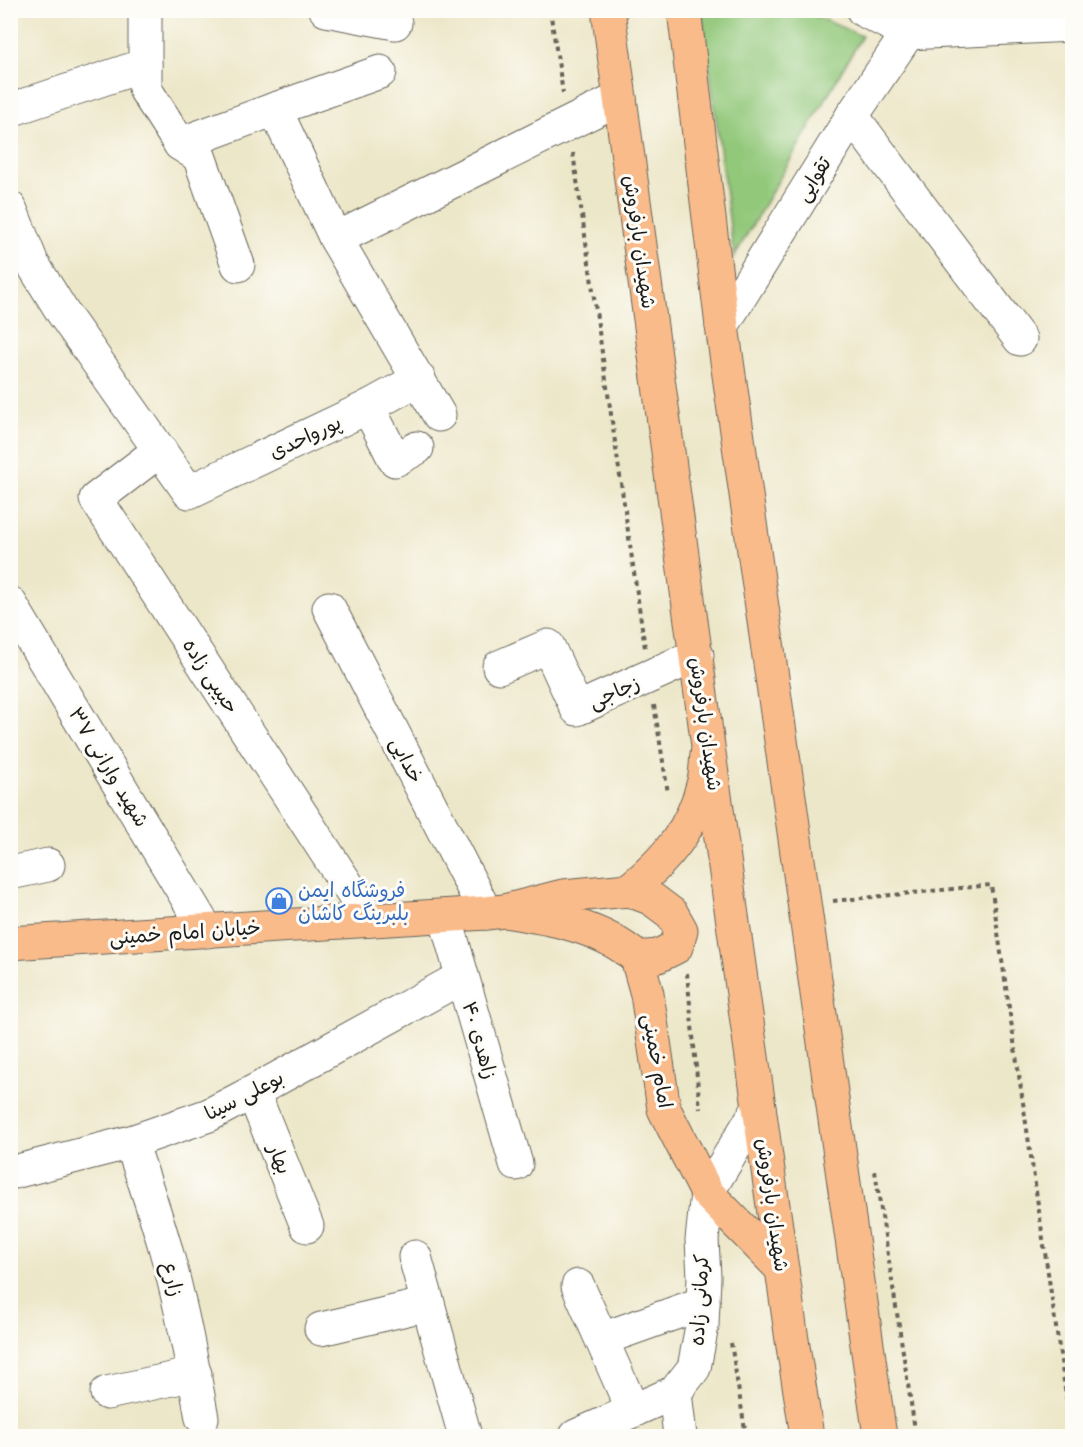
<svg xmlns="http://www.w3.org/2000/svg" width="1083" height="1447" font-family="'Comic Neue','Playpen Sans Arabic',sans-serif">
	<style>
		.green { fill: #92c87a; stroke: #57724b; stroke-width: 1.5 }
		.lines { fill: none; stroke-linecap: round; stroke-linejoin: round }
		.minor-casing { stroke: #656359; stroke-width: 35 }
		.major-casing { stroke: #656359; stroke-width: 35 }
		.highway-casing { stroke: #656359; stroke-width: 35 }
		.path { stroke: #656359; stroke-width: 4; stroke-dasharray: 4.5 4.5; stroke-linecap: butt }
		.minor { stroke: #fff; stroke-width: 33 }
		.major { stroke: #fabb8b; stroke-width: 33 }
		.highway { stroke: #fabb8b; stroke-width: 33 }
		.labels { text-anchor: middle; stroke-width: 6; stroke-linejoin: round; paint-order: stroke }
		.street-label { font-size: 20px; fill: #1c1c1c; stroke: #fdfcf7 }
		.shop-label { font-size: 20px; fill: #366cbe; stroke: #fdfcf7; text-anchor: start }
	</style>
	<rect width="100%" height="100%" fill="#fdfcf7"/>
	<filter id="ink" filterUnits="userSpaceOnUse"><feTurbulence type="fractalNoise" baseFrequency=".0167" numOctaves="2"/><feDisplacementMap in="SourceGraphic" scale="12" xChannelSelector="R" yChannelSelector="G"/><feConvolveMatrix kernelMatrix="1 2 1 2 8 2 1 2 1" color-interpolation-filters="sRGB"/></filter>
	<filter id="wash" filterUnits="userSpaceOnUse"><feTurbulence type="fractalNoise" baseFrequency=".008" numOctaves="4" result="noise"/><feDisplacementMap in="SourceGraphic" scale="24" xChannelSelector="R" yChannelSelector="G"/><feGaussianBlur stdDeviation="1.35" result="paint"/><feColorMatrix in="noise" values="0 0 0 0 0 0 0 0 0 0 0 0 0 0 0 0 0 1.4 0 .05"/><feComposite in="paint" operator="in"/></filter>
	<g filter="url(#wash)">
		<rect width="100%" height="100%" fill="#ede7c9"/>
		<path class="green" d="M702 11H804L862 36 734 257Z"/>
	</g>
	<g filter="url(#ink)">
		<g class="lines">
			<g class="minor-casing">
				<g id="minor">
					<path d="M145 10V89L180 144 199 156 238 265"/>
					<path d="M326 10 395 23"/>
					<path d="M863 10 908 33 1072 25"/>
					<path d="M275 109 380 72"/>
					<path d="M10 110 145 65"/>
					<path d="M852 116 1020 339"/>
					<path d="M180 144 275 109 336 239"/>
					<path d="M10 208 32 263 63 313 189 492 368 407 419 379"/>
					<path d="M722 326 852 116 908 33 933 10"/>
					<path d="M368 407 395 460 417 448"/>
					<path d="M439 415 336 239 620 98"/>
					<path d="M160 450 96 499 370 920"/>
					<path d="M10 603 207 931"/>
					<path d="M329 608 486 913"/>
					<path d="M499 667 548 646 577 709 697 655"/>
					<path d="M10 873 48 865"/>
					<path d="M445 916 516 1164"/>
					<path d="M253 1092 307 1226"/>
					<path d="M131 1142C143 1177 155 1212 165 1247 181 1303 192 1361 202 1418"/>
					<path d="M10 1173 131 1142 209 1115 253 1092 462 977"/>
					<path d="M415 1257 465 1436"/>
					<path d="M578 1286 633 1411"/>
					<path d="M321 1329 428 1304"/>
					<path d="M602 1339 703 1303"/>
					<path d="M675 1392 680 1436"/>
					<path d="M107 1393 195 1374"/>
					<path d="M576 1436 675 1392 694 1368 702 1326 704 1277 702 1240 707 1193 759 1107"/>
				</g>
			</g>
			<g class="major-casing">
				<g id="major">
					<path d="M629 890C666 860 693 829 704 781 706 772 706 763 707 754"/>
					<path d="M10 943 486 913 504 911 563 896 629 890 652 899 672 914 681 930 676 947 658 956 637 958C601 926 550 918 504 911"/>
					<path d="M637 958 647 994 664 1109 707 1193 782 1269"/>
				</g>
			</g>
			<g class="highway-casing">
				<g id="highway">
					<path d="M608 10 708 746 792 1340 807 1436"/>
					<path d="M684 10 722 326 880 1436"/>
				</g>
			</g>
			<g class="path">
				<path d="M550 10 563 93"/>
				<path d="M573 153 645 648"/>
				<path d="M654 705 668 793"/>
				<path d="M833 901 991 885 1072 1436"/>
				<path d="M687 973 700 1109"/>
				<path d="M875 1171 916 1436"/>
				<path d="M731 1343 746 1436"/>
			</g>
			<use href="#minor" class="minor"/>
			<use href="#major" class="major"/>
			<use href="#highway" class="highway"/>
		</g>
	</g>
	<defs>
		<g id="shop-ring" transform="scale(1.35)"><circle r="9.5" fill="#fdfcf7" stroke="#3f7fe0" stroke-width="1.5"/><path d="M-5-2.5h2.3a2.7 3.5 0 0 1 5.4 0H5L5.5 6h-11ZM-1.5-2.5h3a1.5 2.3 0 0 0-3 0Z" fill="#3f7fe0"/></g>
	</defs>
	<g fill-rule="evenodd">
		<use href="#shop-ring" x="279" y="901"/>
	</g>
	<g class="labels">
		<g class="street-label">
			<text transform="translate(813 179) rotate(-58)" y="7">تقوایی</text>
			<text transform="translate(640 242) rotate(82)" y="7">شهیدان بارفروش</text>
			<text transform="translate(305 437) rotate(-25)" y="7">پورواحدی</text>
			<text transform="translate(211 676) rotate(57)" y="7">حبیبی زاده</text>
			<text transform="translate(614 692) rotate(-24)" y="7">زجاجی</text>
			<text transform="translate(706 724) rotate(82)" y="7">شهیدان بارفروش</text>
			<text transform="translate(407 760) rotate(63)" y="7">خدایی</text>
			<text transform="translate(109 767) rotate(59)" y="7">شهید وارانی ۳۷</text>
			<text transform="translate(185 932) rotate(-4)" y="7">خیابان امام خمینی</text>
			<text transform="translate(480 1040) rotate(74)" y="7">زاهدی ۴۰</text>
			<text transform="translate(658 1061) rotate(80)" y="7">امام خمینی</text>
			<text transform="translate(244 1095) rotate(-27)" y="7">بوعلی سینا</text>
			<text transform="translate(280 1159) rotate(68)" y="7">بهار</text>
			<text transform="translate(773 1205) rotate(82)" y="7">شهیدان بارفروش</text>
			<text transform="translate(173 1279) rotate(76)" y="7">زارع</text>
			<text transform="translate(699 1300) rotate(-87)" y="7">کرمانی زاده</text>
		</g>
		<g class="shop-label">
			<text x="298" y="897">فروشگاه ایمن<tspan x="298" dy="23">بلبرینگ کاشان</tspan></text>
		</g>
	</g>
	<rect width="1083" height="1447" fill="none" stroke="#fdfcf7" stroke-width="36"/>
</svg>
